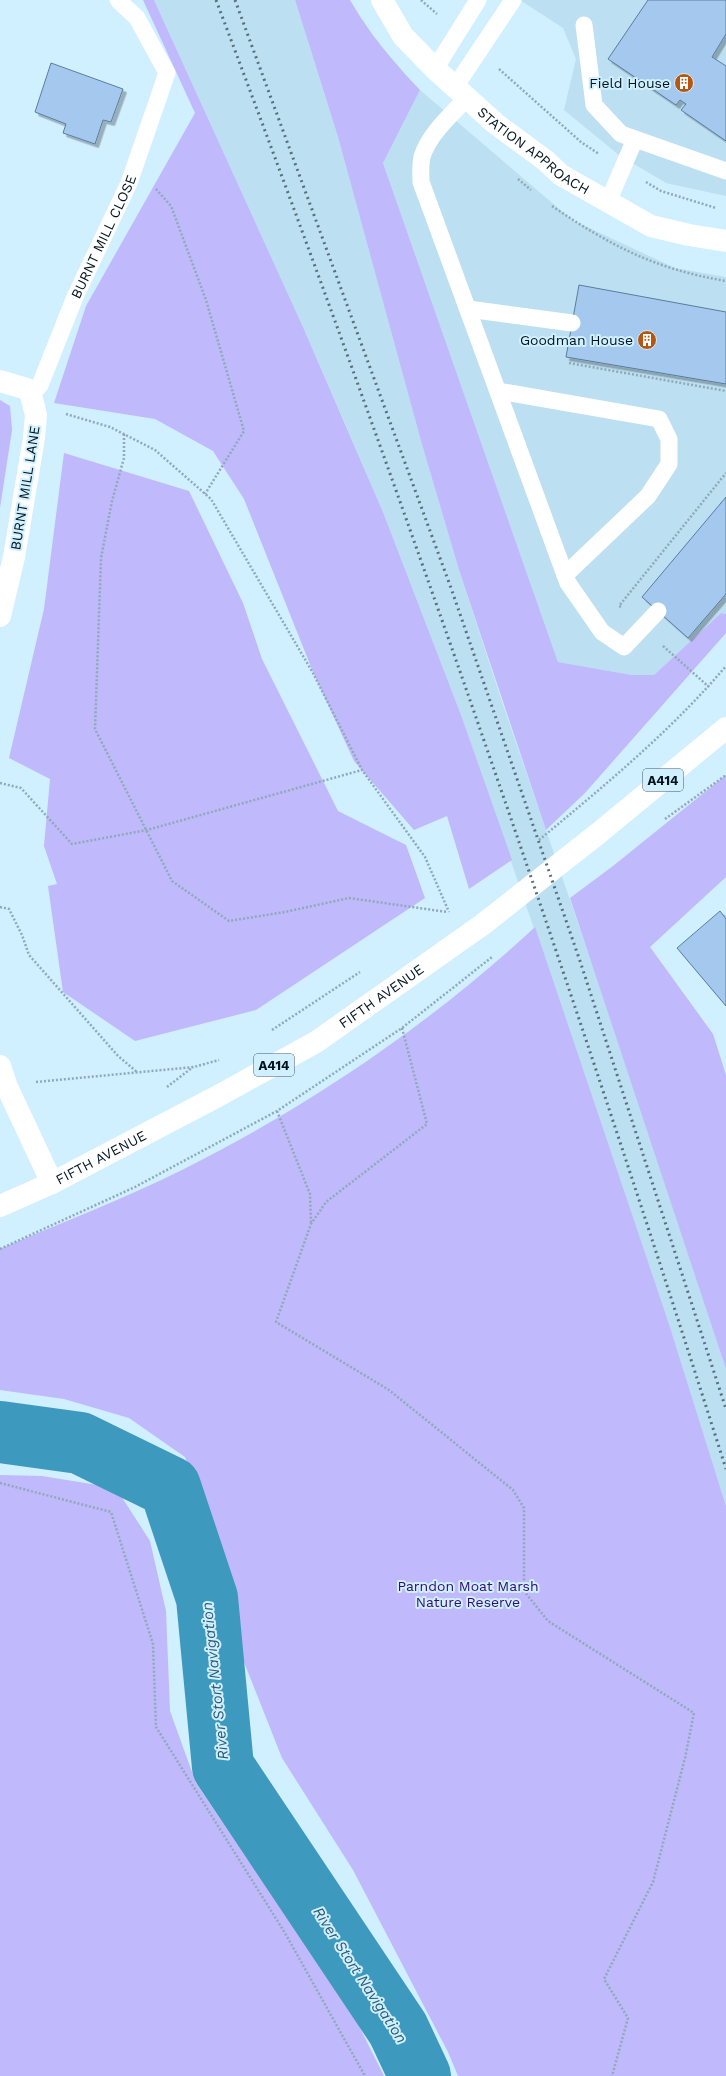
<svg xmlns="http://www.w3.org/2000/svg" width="726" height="2076" font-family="'Work Sans',sans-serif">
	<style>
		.built { fill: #bcdff1 }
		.green { fill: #c0b9fc }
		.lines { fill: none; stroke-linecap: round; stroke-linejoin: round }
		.river { stroke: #3e99bf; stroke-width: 62 }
		.building { fill: #a5c9ee; stroke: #5b7c9e; filter: url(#shadow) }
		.path { stroke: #8fa9b7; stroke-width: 2.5; stroke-dasharray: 2 2; stroke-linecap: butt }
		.lane { stroke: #fff; stroke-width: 17 }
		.street { stroke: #fff; stroke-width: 22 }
		.highway { stroke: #fff; stroke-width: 22 }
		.rail { stroke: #58707c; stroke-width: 3; stroke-dasharray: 2 4; stroke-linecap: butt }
		.labels { text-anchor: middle; stroke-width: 4; stroke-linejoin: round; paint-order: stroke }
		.shield { fill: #d0efff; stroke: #3f5560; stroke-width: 1 }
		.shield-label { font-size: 13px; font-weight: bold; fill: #01131c }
		.poi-label { font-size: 14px; fill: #01131c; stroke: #d0efff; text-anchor: end }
		.street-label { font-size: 14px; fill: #01131c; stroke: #d0efff }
		.park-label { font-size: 14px; fill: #320a75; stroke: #d0efff }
		.water-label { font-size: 15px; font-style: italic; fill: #2a5b70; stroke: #d0efff }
	</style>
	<defs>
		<filter id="shadow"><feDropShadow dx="3.5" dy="3.5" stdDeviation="0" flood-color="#0004"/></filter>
	</defs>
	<rect width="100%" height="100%" fill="#d0efff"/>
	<g class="built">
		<path d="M154 0H295L338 137 421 441 459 570 502 702 626 1063 726 1369V1506L669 1324 461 715 383 512 344 421 303 327Z"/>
		<path d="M520 0H726V196L666 183 619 155 564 110 576 59 563 28Z"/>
		<path d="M420 90 572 220 675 268 726 277V614L721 613 654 675H632L558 662 383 163Z"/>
	</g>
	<g class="green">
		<path d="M143 0H154L303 327 383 512 461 715 512 860 469 889 447 816 414 830 354 761 313 672 244 499 213 451 155 419 54 403 86 306 195 113Z"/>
		<path d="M295 0H350C371 36 392 60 420 90L383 163 558 662 632 675H654L721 613 726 614V633L585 793 546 830 459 570 421 441 338 137Z"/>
		<path d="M0 400 10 406 12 430 0 508Z"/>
		<path d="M64 453 189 491 243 603 262 659 338 811 406 845 425 898 256 1010 135 1041 63 992 48 886 57 884 44 846 50 779 9 758 44 609Z"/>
		<path d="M726 775V877L650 947 713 1034 726 1075V1369L570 898 613 866Z"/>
		<path d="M535 927 669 1324 726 1506V2076H458L448 2052 353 1870 282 1758 242 1657 227 1571 185 1457 129 1418 64 1399 0 1390V1249C61 1223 123 1199 182 1170 308 1107 432 1023 535 927Z"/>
		<path d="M0 1475 42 1476 116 1488 150 1541 166 1611 170 1711 196 1783 248 1860 338 1984 384 2076H0Z"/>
	</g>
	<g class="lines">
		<path class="river" d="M0 1432 80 1443 170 1487 207 1598 223 1767 398 2029 420 2076"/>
	</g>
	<g class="building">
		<path d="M648 0H726V34L712 57 726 66V141L681 110 686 104 680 100 676 105 608 59Z"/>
		<path d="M51 63 123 89 111 122 103 120 95 144 63 133 66 124 35 112Z"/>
		<path d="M579 285 726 312V384L566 357Z"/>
		<path d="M726 497V594L688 638 642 597Z"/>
		<path d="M720 911 726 919V1006L677 948Z"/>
	</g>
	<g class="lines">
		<g class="path">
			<path d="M421 0 437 14"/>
			<path d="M499 69 581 142 599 154"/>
			<path d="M518 179 531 190"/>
			<path d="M646 182 661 191 716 208"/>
			<path d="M156 189 171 206 206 300 244 431 205 494"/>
			<path d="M552 206C611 246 655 269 726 281"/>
			<path d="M569 363 726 391"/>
			<path d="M66 414 110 427 155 450 211 499 313 673 362 770 425 857 449 912"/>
			<path d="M124 434V458L112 501 101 558 95 729 172 881 229 921 285 912 349 898 447 912"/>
			<path d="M621 607 619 606 726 473"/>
			<path d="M663 646 709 687"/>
			<path d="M0 783 21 788 72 844 147 830 362 770"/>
			<path d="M665 819 726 775"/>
			<path d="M539 840C604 786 671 731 726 666"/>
			<path d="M0 907 9 909 22 935 29 955 118 1056 137 1072"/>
			<path d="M402 1028 427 1124 326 1202 311 1224 276 1322 389 1390 513 1490 524 1508V1591L548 1621 694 1713 685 1758 653 1882 604 1979 628 2018 612 2076"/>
			<path d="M272 1030 360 972"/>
			<path d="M36 1082 194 1067 219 1060"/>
			<path d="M167 1087 193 1067"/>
			<path d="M277 1111 310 1194 311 1224"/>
			<path d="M0 1249 135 1187 277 1111 402 1028 492 957"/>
			<path d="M0 1483 111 1512 153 1644 156 1727 285 1933 365 2076"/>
		</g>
		<g class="lane">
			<path d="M584 25 594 105 621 134 726 171"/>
			<path d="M435 69 478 0"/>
			<path d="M455 87 513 0"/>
			<path d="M467 98C451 115 428 135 422 157 420 165 421 174 421 182L565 575 568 583 602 632 624 647 658 611"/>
			<path d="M608 202 635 139"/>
			<path d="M468 309 572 323"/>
			<path d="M498 391 659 419 669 439V464L648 496 565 575"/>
			<path id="s1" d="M31 395 40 385 75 297 129 183 167 73 137 18 118 0"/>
		</g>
		<g class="street">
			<path id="s2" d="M382 0 403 36 435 69 496 124 545 160 561 175 651 226 689 235 726 241"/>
			<path d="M0 381 27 389 31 395 36 415 34 438 14 557 0 616"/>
			<path d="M0 1066 7 1087 52 1183"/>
		</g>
		<path class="highway" id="s3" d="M0 1206 52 1183 218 1096 316 1042 482 925 600 832 726 728"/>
		<g class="rail">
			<path d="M216 0C399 485 569 975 726 1469"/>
			<path d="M235 0 451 588 580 961 726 1409"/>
		</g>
	</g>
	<defs>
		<g id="building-disc" transform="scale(1)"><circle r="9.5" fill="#b65610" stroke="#d0efff"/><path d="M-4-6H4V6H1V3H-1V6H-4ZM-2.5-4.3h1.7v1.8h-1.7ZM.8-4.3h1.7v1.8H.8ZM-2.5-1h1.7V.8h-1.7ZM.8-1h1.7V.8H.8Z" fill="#fff"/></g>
	</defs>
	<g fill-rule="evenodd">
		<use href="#building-disc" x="684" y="83"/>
		<use href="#building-disc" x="647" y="340"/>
	</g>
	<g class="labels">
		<g class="shield">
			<rect x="643" y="769" width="40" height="22" rx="3"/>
			<rect x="254" y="1054" width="40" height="22" rx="3"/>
		</g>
		<g class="shield-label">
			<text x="663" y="785">A414</text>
			<text x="274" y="1070">A414</text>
		</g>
		<g class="poi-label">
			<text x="670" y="88">Field House</text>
			<text x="633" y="345">Goodman House</text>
		</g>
		<g class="street-label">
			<text dy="5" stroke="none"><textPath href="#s2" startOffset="216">STATION APPROACH</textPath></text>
			<text dy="5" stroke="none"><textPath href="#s1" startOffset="175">BURNT MILL CLOSE</textPath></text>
			<text transform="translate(25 488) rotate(-81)" y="5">BURNT MILL LANE</text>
			<text dy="5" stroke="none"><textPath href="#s3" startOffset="436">FIFTH AVENUE</textPath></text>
			<text dy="5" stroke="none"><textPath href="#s3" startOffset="112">FIFTH AVENUE</textPath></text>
		</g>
		<g class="park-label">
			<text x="468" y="1591">Parndon Moat Marsh<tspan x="468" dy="16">Nature Reserve</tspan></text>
		</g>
		<g class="water-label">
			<text transform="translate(215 1681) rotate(-96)" y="5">River Stort Navigation</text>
			<text transform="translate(360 1975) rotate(57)" y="5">River Stort Navigation</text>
		</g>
	</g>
</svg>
